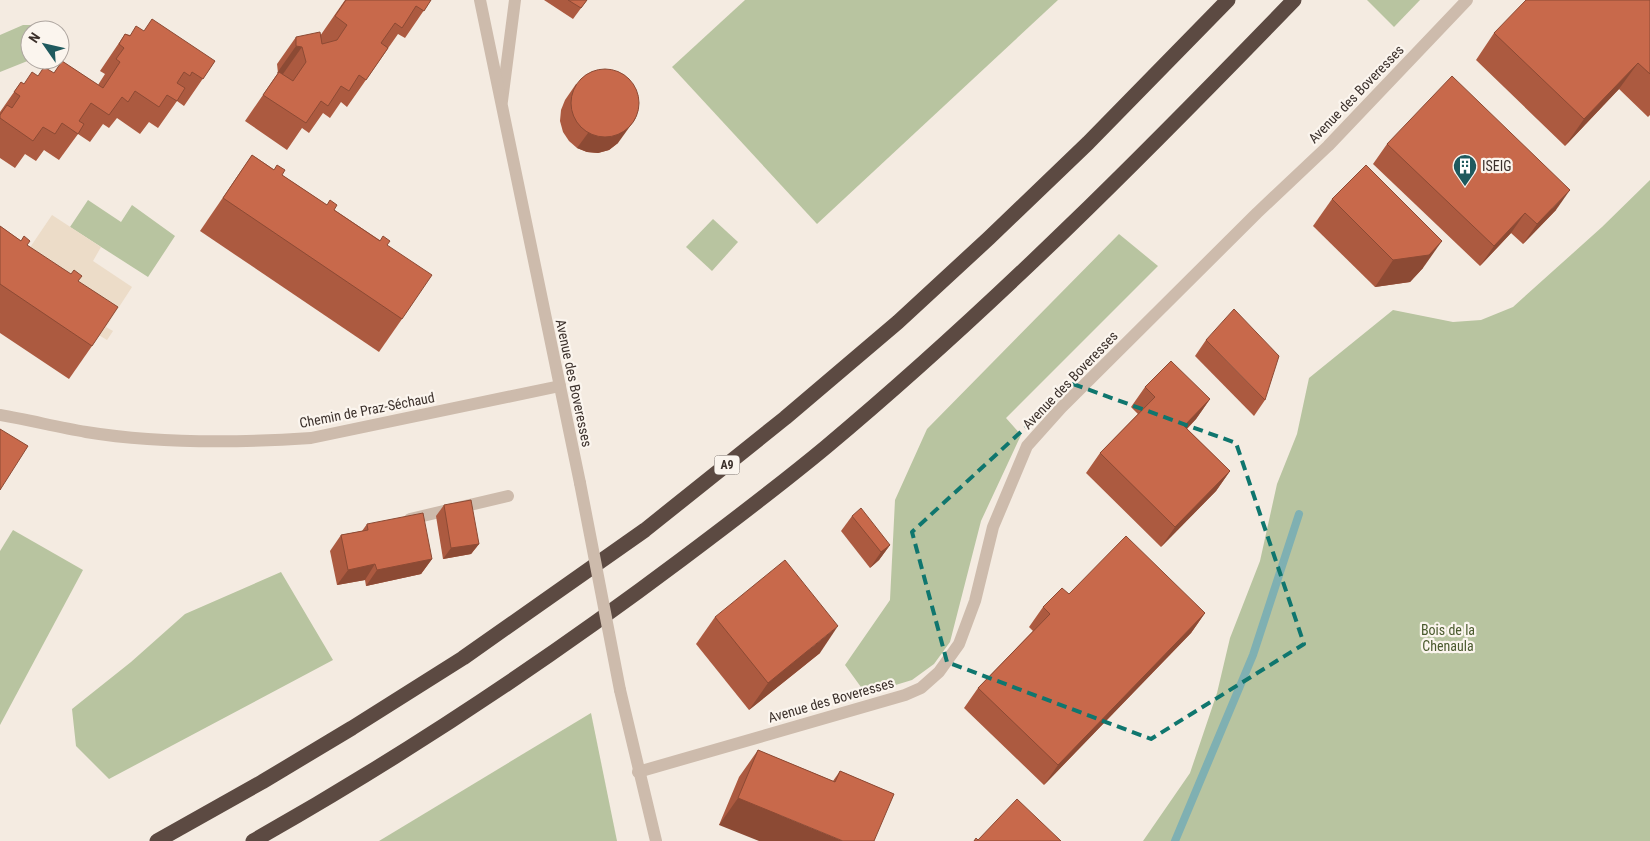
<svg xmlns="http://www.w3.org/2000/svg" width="1650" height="841" font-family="'Roboto Condensed',sans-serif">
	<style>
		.green { fill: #b8c4a0 }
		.plaza { fill: #ecdcc8 }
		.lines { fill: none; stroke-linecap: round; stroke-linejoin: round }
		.stream { stroke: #7fb0b2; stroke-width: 8 }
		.service { stroke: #cdbbac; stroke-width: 12 }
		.minor { stroke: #cdbbac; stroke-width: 12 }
		.motorway { stroke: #5c4a42; stroke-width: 15 }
		.minor-bridge { stroke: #cdbbac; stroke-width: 12 }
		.wall { fill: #ac5a40 }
		.shaded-wall { fill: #8c4a34 }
		.building { fill: #c8694b; stroke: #8c4a34 }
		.marked { fill: none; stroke: #0f766e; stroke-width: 4; stroke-dasharray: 10 6; stroke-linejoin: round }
		.labels { text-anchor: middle; stroke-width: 4.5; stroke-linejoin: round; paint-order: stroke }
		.shield { fill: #fbf5ee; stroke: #756b66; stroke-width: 1 }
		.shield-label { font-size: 12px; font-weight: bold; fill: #3b302b }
		.street-label { font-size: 14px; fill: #3b302b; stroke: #fbf5ee }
		.poi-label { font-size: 14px; fill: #3b302b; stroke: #fbf5ee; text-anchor: start }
		.park-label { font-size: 14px; fill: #4a5a2e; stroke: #fbf5ee }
	</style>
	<rect width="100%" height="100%" fill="#f4ebe1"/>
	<g class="green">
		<path d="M745 0H1058L817 224 672 67Z"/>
		<path d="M1367 0H1420L1394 27Z"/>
		<path d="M23 25H30L39 30H30V60L0 72V35Z"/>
		<path d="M1650 180V841H1143L1190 773 1217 693 1230 638 1260 561 1277 484 1297 434 1309 378 1393 310 1453 322 1481 320 1513 307 1602 227Z"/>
		<path d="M88 200 121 222 132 205 175 236 148 277 70 227Z"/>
		<path d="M713 219 738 242 712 271 686 247Z"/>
		<path d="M1119 234 1158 266 1006 418 1021 435 981 521 950 642 934 664 912 680 866 694 845 665 890 600 895 500 927 429Z"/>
		<path d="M13 530 83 570 0 725V551Z"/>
		<path d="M281 572 333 660 109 779 76 746 72 709 131 662 185 614Z"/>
		<path d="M591 713 617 841H379Z"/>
	</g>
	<path class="plaza" d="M52 215 101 247 93 261 132 287 106 327 113 331 107 340 8 280Z"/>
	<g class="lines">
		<path class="stream" d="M1175 841 1253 655 1299 514"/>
		<g class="service">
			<path d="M502 101 515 0"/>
			<path d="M410 519 508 496"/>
			<path d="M638 772 905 695 921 688 939 672 959 644 975 601 993 527 1027 446 1061 408 1257 213 1328 146 1467 0"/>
		</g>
		<g class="minor">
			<path d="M480 0 580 483"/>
			<path d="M0 415C29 420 57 427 86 432 160 444 237 443 311 438L560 386"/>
			<path d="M620 690 656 841"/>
		</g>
		<g class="motorway">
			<path d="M157 841 262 782 352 728 463 658 645 530 785 418 898 322 989 238 1088 143 1228 0"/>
			<path d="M253 841C402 757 545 662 682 559 730 523 779 486 826 447 992 308 1144 155 1294 0"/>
		</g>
		<path class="minor-bridge" d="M580 483 620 690"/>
	</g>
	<g class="wall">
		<path d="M345 0H431L405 38 398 34 347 107 341 102 330 118 323 113 309 133 302 128 287 150 245 121 278 73 277 64 296 37 320 36Z"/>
		<path d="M544 0H587L573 19Z"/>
		<path d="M1650 0V115L1648 117 1619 89 1565 146 1476 60 1494 33Z"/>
		<path d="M143 31 215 61 184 106 177 101 158 128 149 122 140 134 117 118 109 128 103 124 90 142 78 134 59 160 44 150 36 161 25 154 15 168 0 158V112L21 82 24 84 38 76 54 73 62 61 98 85 105 74 100 71 125 34 130 35Z"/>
		<path d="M576 84 618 143 609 150 598 153 587 152 577 148 569 141 563 132 560 121 561 110 565 100Z"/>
		<path d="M1387 144 1556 210 1523 244 1511 233 1480 266 1373 164Z"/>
		<path d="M252 155 387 245 402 319 379 352 200 231Z"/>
		<path d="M1332 199 1423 268 1410 282 1375 287 1313 226Z"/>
		<path d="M0 226 78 281 92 346 69 379 0 333Z"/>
		<path d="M1206 340 1265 400 1254 416 1195 356Z"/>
		<path d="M1145 387 1210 399 1196 419 1187 429 1230 471 1216 491 1161 547 1086 473 1100 453 1138 414 1131 407Z"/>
		<path d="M444 505 479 544 471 554 443 559 436 516Z"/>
		<path d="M852 516 890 545 879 560 870 568 841 531Z"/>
		<path d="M367 524 432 559 421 574 366 586 365 580 337 585 330 551 341 535 362 531Z"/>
		<path d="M1069 594 1205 613 1191 633 1044 785 964 708 978 688 1033 631 1029 627 1043 607Z"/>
		<path d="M715 617 820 653 749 710 696 644Z"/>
		<path d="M758 750 833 781 840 771 894 794 719 825 739 777Z"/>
	</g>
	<g class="shaded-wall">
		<path d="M296 46 302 47 283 74 277 73Z"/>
		<path d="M1638 63 1619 89 1565 146 1584 119Z"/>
		<path d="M636 118 618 143 609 150 598 153 587 152 577 148 588 133Z"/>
		<path d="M1570 190 1556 210 1523 244 1537 224Z"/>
		<path d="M1525 213 1511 233 1480 266 1494 246Z"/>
		<path d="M1442 241 1423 268 1410 282 1375 287 1393 260Z"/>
		<path d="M1210 399 1196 419 1170 446 1184 426Z"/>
		<path d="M1230 471 1216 491 1161 547 1175 527Z"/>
		<path d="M479 544 471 554 443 559 451 548Z"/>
		<path d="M890 545 879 560 870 568 881 552Z"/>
		<path d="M432 559 421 574 366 586 377 570Z"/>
		<path d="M375 564 365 580 337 585 348 570Z"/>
		<path d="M1205 613 1191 633 1044 785 1058 765Z"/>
		<path d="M838 626 820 653 749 710 768 683Z"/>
		<path d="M738 798 843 841H759L719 825Z"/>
	</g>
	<g class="building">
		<path d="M346 0H431L424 11 416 6 402 28 395 23 381 43 388 48 366 80 359 75 349 91 341 86 328 106 321 101 306 123 263 95 279 72 293 81 306 62 302 47 296 46V37L320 32 322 44 337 40 347 25 335 16Z"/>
		<path d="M568 0H587L581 8Z"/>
		<path d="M1526 0H1650V74L1638 63 1584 119 1494 33Z"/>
		<path d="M152 19 215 61 203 79 192 72 190 76 184 72 177 83 185 88 177 101 167 95 159 107 135 91 128 102 122 97 109 115 91 103 79 121 84 124 78 134 62 123 55 134 43 127 33 141 0 118V115L7 105 12 108 20 96 14 92 21 82 24 84 32 72 38 76 44 67 54 73 62 61 103 88 120 62 116 59 124 48 119 44 125 34 130 36 136 26 144 31Z"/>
		<circle cx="605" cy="103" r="34"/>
		<path d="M1452 76 1570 190 1537 224 1525 213 1494 246 1387 144Z"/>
		<path d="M252 155 274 170 277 165 285 170 282 175 327 205 330 200 337 205 334 210 380 241 383 236 390 241 387 245 432 275 402 319 223 198Z"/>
		<path d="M1366 165 1442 241 1429 255 1393 260 1332 199Z"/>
		<path d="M0 226 21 241 24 236 30 241 27 245 71 274 74 270 82 276 78 281 118 307 92 346 0 284Z"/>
		<path d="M1234 309 1279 356 1265 400 1206 340Z"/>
		<path d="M1171 361 1210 399 1184 426 1230 471 1175 527 1100 453 1155 397 1145 387Z"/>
		<path d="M0 429 28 446 0 490Z"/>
		<path d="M471 500 479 544 451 548 444 505Z"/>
		<path d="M861 508 890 545 881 552 852 516Z"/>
		<path d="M423 513 432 559 377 570 375 564 348 570 341 535 368 530 367 524Z"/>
		<path d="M1126 536 1205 613 1058 765 978 688 1050 614 1043 607 1062 588 1069 594Z"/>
		<path d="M785 560 838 626 768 683 715 617Z"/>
		<path d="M758 750 835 782 840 771 894 794 874 841H843L738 798Z"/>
		<path d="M1017 799 1061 841H974L976 838 978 840Z"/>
	</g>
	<path class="marked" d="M1073 384 1236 443 1304 644 1151 739 947 662 912 532Z"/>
	<defs>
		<g id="building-pin" transform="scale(1.25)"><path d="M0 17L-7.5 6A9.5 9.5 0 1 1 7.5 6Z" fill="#1f5a5e" stroke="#fbf5ee"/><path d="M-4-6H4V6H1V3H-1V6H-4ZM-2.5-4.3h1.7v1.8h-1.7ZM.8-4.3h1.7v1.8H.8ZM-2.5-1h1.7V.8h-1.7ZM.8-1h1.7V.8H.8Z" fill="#fff"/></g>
	</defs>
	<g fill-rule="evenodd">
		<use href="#building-pin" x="1465" y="166"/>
	</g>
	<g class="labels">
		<rect class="shield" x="714.5" y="455.5" width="25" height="19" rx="4"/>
		<g class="shield-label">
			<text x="727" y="469">A9</text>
		</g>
		<g class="street-label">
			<text transform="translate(1356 94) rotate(-46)" y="5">Avenue des Boveresses</text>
			<text transform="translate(1070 380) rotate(-46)" y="5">Avenue des Boveresses</text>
			<text transform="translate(574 383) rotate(78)" y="5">Avenue des Boveresses</text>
			<text transform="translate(367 410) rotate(-11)" y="5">Chemin de Praz-Séchaud</text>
			<text transform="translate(831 700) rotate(-16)" y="5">Avenue des Boveresses</text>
		</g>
		<g class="poi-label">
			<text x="1482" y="171">ISEIG</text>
		</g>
		<g class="park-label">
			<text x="1448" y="635">Bois de la<tspan x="1448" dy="16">Chenaula</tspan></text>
		</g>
	</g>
	<g transform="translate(45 45) rotate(304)"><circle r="24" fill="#fbf5ee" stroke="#aea6a0"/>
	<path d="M0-4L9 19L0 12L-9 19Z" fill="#1f5a5e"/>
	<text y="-8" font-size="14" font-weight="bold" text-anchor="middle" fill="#3b302b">N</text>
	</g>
</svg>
